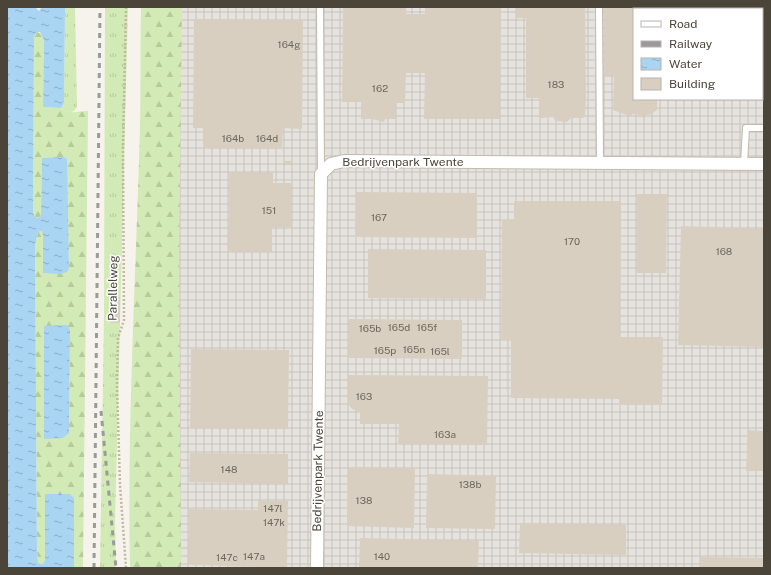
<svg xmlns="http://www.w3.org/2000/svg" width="771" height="575" font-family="'Public Sans',sans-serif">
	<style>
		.industrial { fill: url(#industrial-grid); fill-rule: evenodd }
		.grass { fill: url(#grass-tufts) }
		.forest { fill: url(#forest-firs); fill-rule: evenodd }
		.water { fill: url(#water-ripples) }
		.building { fill: #d8cfc1 }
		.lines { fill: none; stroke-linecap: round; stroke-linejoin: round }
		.service-casing { stroke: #c2bbae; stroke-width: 8 }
		.minor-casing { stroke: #c2bbae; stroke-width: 14 }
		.path { stroke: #c4b79f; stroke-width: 2.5; stroke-dasharray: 2 2; stroke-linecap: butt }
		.service { stroke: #fff; stroke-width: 6 }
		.minor { stroke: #fff; stroke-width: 12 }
		.rail { stroke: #9a9a9a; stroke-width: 3; stroke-dasharray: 5 5; stroke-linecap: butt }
		.labels { text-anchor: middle; stroke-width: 3; stroke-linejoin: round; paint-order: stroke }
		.number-label { font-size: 10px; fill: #6e675b }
		.street-label { font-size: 12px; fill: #4b4439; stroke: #fff }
	</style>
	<defs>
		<pattern id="industrial-grid" width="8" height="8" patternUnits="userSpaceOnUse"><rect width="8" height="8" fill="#e6e2dd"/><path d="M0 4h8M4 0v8" fill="none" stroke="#c7c3be"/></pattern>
		<pattern id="grass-tufts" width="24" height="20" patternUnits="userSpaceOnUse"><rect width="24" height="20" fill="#d2eab5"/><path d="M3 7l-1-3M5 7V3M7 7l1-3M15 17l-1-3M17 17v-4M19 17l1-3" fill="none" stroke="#b6ca9c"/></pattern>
		<pattern id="forest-firs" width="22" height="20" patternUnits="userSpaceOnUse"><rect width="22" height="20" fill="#d2eab5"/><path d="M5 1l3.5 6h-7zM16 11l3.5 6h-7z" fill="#b6ca9c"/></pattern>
		<pattern id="water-ripples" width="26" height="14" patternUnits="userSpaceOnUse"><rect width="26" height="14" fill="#a9d4f2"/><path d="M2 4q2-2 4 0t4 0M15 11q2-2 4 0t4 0" fill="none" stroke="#8caec5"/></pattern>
	</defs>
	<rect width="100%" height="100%" fill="#f6f3ec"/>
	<path class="industrial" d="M172 7H764V568H169ZM634 9H762V99H634Z"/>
	<g class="grass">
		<path d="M65 7H75L77 107 74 111C69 113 65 112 61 108L64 103Z"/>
		<path d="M105 7H128L115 521 116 568H100L104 317Z"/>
	</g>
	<g class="forest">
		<path d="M141 7H182L179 257 181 568H130C127 421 136 274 140 128 141 87 140 47 141 7Z"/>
		<path d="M37 32 42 34 44 40 43 107 61 108C67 115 79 111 88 111L83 568H74V498L45 494V560L43 564 38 563 37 551 35 245 38 232 42 231 69 268V254L42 159 41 216 37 218 34 216 33 209 34 36ZM44 326 70 330 69 433 44 439Z"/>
	</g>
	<g class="water">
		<path d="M7 7H35L39 11 42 7H65L64 103 61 108 43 107 44 40 40 32H37L34 36 33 209 34 216 37 218 41 216 42 158 64 157 67 159 69 268 67 272 60 274 43 273V235L42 231 38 232 35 245 37 551 38 563 43 564 45 560V494H70L74 498V568H7Z"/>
		<path d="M67 325 70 330 69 433 63 438 44 439V326Z"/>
	</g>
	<g class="building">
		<path d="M343 7H406V14H425V7H501L500 119H424L425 73H406L405 103H396V119H385L384 122 372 119H361V102H342Z"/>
		<path d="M516 7H585L586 98 585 115 583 118H571L567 122 556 121 553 117 541 118 539 115V98H526V18H516Z"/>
		<path d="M605 7H684V9H634V99H657V110L651 114 638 117V114H632V117L613 110 614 76H604Z"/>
		<path d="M760 7H764V39H762V9H760Z"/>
		<path d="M194 19 303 20 302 129 283 128 282 149 203 148V128H193Z"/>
		<path d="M285 161H292L291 165H285Z"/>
		<path d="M229 172 273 173V183H291V227H272V252H228Z"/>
		<path d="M356 192 477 193V238L355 237Z"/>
		<path d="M637 194H667L666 273H637Z"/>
		<path d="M514 201H621L620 337H663L662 405H619V399L511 398V340H501L502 220H514Z"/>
		<path d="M681 226 764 229V347L678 345Z"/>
		<path d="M368 249 486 250V299L368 298Z"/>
		<rect x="111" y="297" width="9" height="26"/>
		<path d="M349 319 462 320V359L348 358Z"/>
		<path d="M191 349 289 350 288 429 190 428Z"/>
		<path d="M348 375 488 376 487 445 398 444 399 424H360V412L352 409 348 404Z"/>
		<path d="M748 430 764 431V471H746Z"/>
		<path d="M190 453 288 454V484L189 482Z"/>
		<path d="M348 467 415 468 414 528 347 526Z"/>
		<path d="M427 474 496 476 495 529 426 528Z"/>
		<path d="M258 501H288L287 568 188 565 189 509 258 510Z"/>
		<path d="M520 523 626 525V555L519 553Z"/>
		<path d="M360 538 479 541 478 568H359Z"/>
		<path d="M700 557 764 558V568H700Z"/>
	</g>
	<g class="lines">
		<g class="service-casing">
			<g id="service">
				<path d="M320 7 321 173"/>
				<path d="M599 7 600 163"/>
				<path d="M744 164 746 128H764"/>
			</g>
		</g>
		<g class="minor-casing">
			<path id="minor" d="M317 568 321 174 331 164 344 161 764 164"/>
		</g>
		<path class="path" d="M126 7 123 149 124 320 118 338 117 386 120 485 126 568"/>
		<use href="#service" class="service"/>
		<use href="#minor" class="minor"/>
		<g class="rail">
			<path d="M101 411 116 568"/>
			<path d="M94 568 100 7"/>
		</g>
	</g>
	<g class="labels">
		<g class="number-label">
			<text x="289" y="48">164g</text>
			<text x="556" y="88">183</text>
			<text x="380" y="92">162</text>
			<text x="233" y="142">164b</text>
			<text x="267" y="142">164d</text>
			<text x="269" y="214">151</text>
			<text x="379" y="221">167</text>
			<text x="572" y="245">170</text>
			<text x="724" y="255">168</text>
			<text x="399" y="331">165d</text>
			<text x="427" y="331">165f</text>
			<text x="370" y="332">165b</text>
			<text x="414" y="353">165n</text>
			<text x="385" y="354">165p</text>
			<text x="440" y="355">165l</text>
			<text x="364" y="400">163</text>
			<text x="445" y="438">163a</text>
			<text x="229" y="473">148</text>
			<text x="470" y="488">138b</text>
			<text x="364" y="504">138</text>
			<text x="273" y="512">147l</text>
			<text x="274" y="526">147k</text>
			<text x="254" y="560">147a</text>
			<text x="382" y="560">140</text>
			<text x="227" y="561">147c</text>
		</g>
		<g class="street-label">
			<text x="403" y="166">Bedrijvenpark Twente</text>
			<text transform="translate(113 288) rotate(-89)" y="4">Parallelweg</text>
			<text transform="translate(318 471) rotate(-89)" y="4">Bedrijvenpark Twente</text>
		</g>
	</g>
	<rect width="771" height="575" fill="none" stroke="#4b4439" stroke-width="16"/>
	<rect x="633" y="8" width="130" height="92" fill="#ffffff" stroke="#b7b4b0"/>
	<rect x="641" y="21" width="20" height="6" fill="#ffffff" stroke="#b7b4b0"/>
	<text x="669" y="28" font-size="12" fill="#4b4439">Road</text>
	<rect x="641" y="41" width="20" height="6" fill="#9a9a9a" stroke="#b7b4b0"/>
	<text x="669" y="48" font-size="12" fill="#4b4439">Railway</text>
	<rect x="641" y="58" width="20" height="12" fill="url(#water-ripples)" stroke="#b7b4b0"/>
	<text x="669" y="68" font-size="12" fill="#4b4439">Water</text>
	<rect x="641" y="78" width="20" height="12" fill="#d8cfc1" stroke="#b7b4b0"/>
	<text x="669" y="88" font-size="12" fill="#4b4439">Building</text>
</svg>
